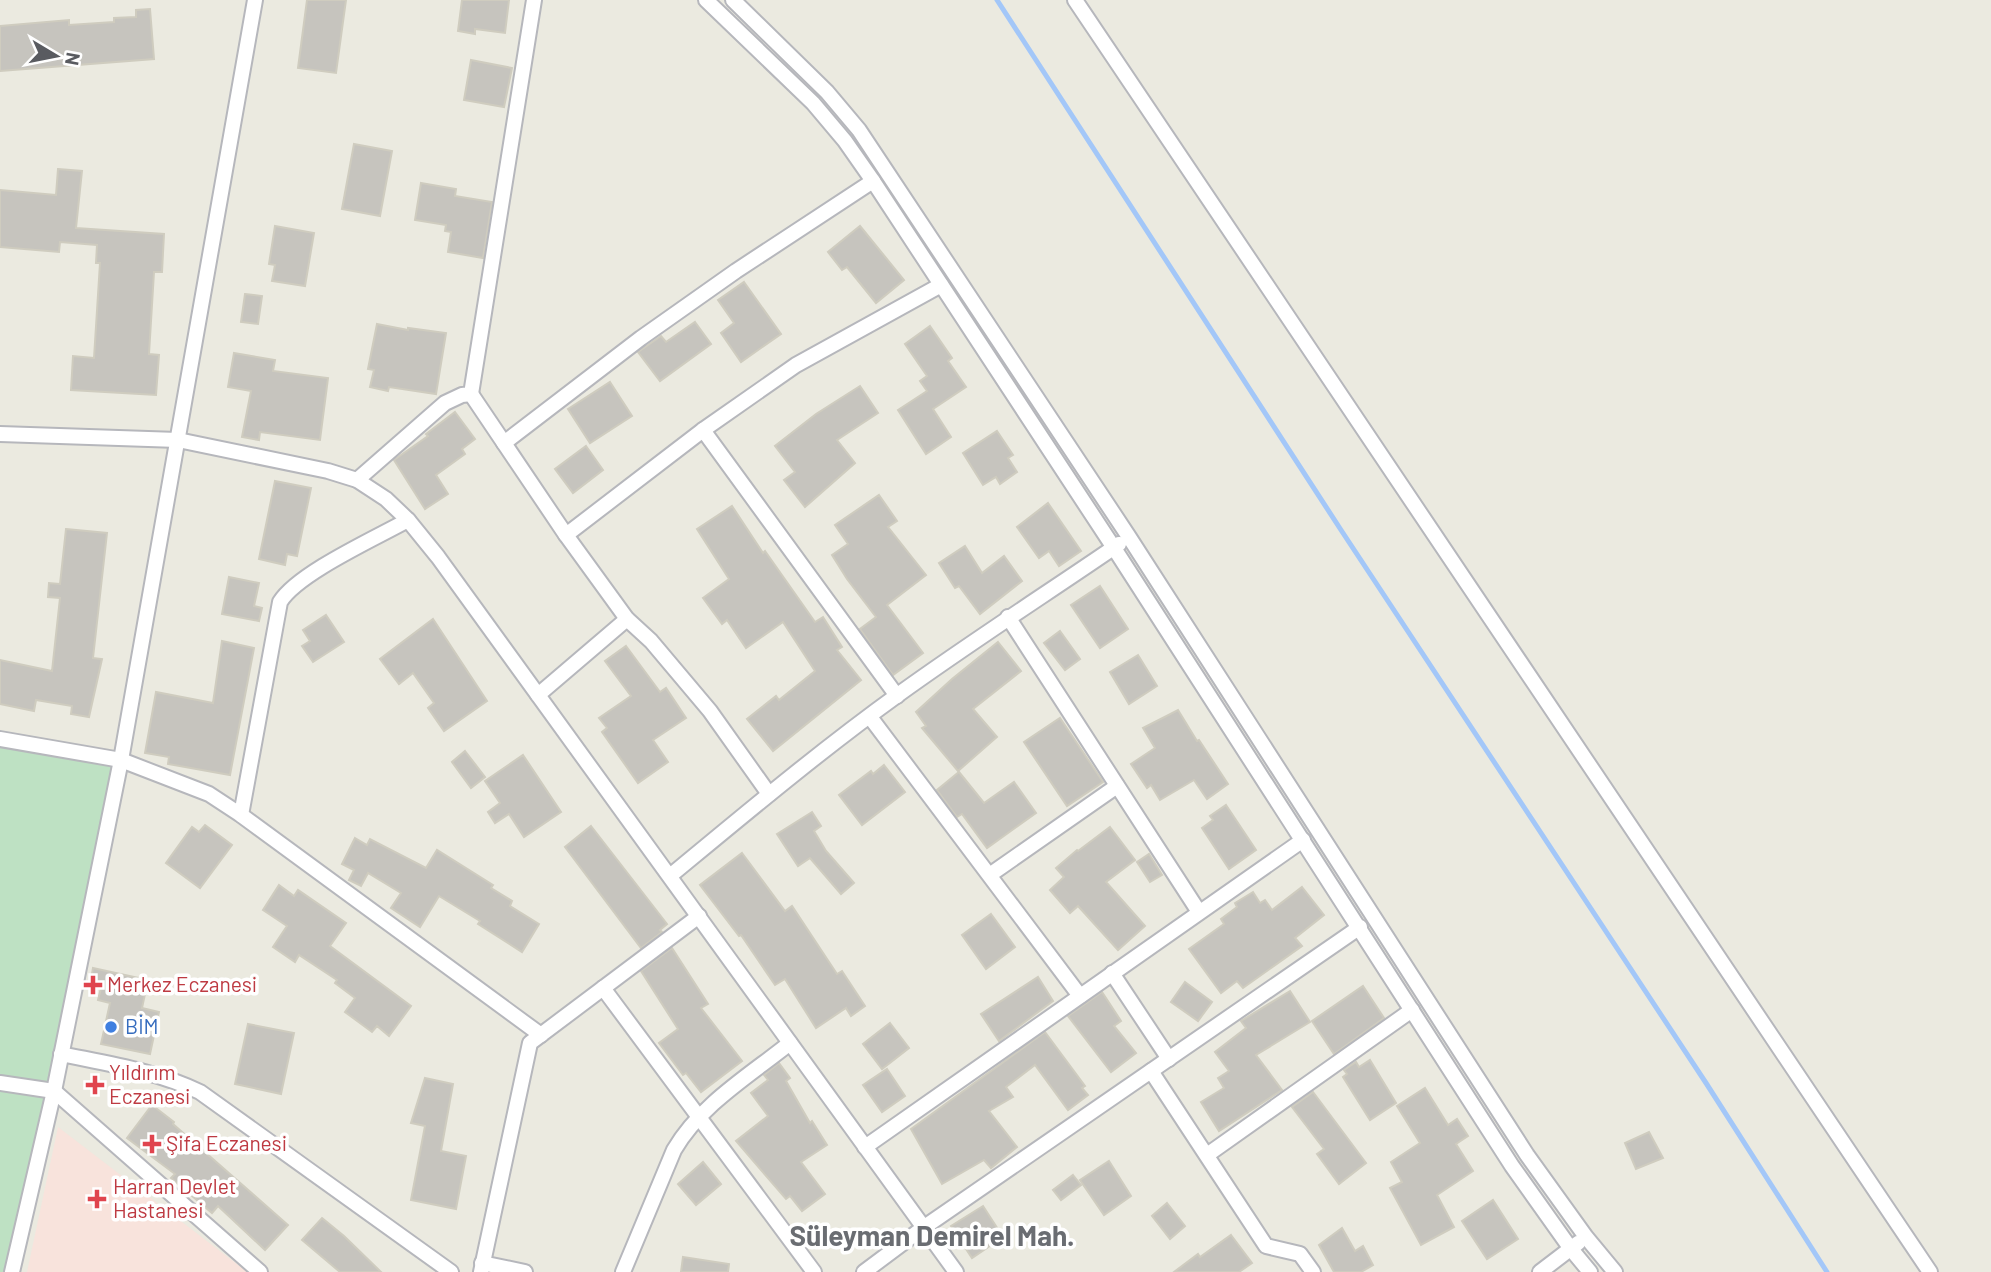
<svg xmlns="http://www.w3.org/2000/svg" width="1991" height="1272" font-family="Barlow,sans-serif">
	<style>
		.medical { fill: #f8e3dc }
		.green { fill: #bee1c3 }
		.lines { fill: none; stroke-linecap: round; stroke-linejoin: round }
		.stream { stroke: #a3c7f8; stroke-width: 5 }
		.building { fill: #c6c4be; stroke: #cfccbf; stroke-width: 2 }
		.minor-casing { stroke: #b6b7bc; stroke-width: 18 }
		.minor { stroke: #fff; stroke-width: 14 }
		.health-dot { fill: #e0444e; stroke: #fff; stroke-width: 2.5 }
		.shop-dot { fill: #3f7fe0; stroke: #fff; stroke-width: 2.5 }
		.labels { text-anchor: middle; stroke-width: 7; stroke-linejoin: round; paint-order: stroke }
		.health-label { font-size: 21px; fill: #be3a42; stroke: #fff; text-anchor: start }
		.shop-label { font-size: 21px; fill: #366cbe; stroke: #fff; text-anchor: start }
		.district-label { font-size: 28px; font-weight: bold; fill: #6a6d72; stroke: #fff }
	</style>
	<rect width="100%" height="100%" fill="#ebeae0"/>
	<path class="medical" d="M58 1127 246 1271V1272H27Z"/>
	<path class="green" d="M0 739 121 760 12 1272H0Z"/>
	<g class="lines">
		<path class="stream" d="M997 0 1341 530 1706 1083 1827 1272"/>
	</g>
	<g class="building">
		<path d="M307 0H346L336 73 298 68Z"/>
		<path d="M462 0H509L505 33 475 29V34L458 31Z"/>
		<path d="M150 9 154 59 0 71V26L69 20V25L114 22V18L136 17V10Z"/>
		<path d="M471 60 512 68 504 107 464 100Z"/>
		<path d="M354 144 392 151 380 216 342 209Z"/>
		<path d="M58 169 82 171 76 228 164 234 162 272H154L149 354 159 355 156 395 71 390 73 356 94 358 100 263H96L97 245 60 242 59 252 0 247V190L56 195Z"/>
		<path d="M421 183 456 189 455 196 492 202 483 258 448 252 451 232 445 231 446 225 415 220Z"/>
		<path d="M275 226 314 233 305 286 272 281 275 265 269 264Z"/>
		<path d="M860 226 904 280 876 303 847 267 842 270 828 252Z"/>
		<path d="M744 282 781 334 741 362 721 333 734 323 718 300Z"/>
		<path d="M245 294 262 296 258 324 241 322Z"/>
		<path d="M695 322 711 344 660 381 638 352 661 336 666 342Z"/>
		<path d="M377 324 408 330V328L446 333 436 394 389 387 388 391 370 387 374 370 368 369Z"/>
		<path d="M930 326 952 358 948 361 966 387 933 409 951 437 926 454 898 410 927 391 920 381 927 376 905 344Z"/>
		<path d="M234 353 275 360 273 371 328 378 320 440 260 432 259 440 242 437 251 391 228 387Z"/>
		<path d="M610 382 632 416 590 443 568 409Z"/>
		<path d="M860 386 878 413 837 440 855 463 805 507 784 480 795 472 775 446 816 414Z"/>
		<path d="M455 412 475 439 462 449 465 454 436 475 448 494 425 509 394 460 428 436 426 434Z"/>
		<path d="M997 431 1013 455 1008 458 1017 472 1000 484 996 477 983 485 963 453Z"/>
		<path d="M586 446 603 470 573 493 555 469Z"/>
		<path d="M275 481 311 488 297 556 287 554 285 565 259 559Z"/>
		<path d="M879 495 897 521 888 527 926 575 887 605 923 653 893 675 860 629 876 617 847 579 832 555 848 544 835 525Z"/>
		<path d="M1048 503 1081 551 1059 566 1049 551 1039 558 1017 527Z"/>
		<path d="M732 506 763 553 765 551 815 622 823 617 842 647 837 650 861 680 773 751 747 719 776 696 779 700 815 671 783 622 746 648 727 620 722 624 703 598 729 579 697 529Z"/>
		<path d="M66 529 107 533 93 658 102 659 89 717 71 714 72 706 36 700 34 711 0 704V660L52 671 60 598 48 597 49 583 60 584Z"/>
		<path d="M965 546 982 573 1004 556 1022 581 980 614 959 586 955 588 939 563Z"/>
		<path d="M229 577 259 583 254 606 262 608 259 621 222 614Z"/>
		<path d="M1100 586 1128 629 1100 648 1071 605Z"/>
		<path d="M326 615 344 642 313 662 302 646 310 641 303 630Z"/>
		<path d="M433 619 487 701 444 731 428 708 434 703 413 673 399 684 380 659Z"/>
		<path d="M1060 631 1080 659 1065 670 1044 643Z"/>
		<path d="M222 641 254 648 230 775 168 764 169 757 145 753 156 692 213 703Z"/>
		<path d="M998 642 1021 671 973 709 997 737 958 771 922 728 926 726 916 712 952 679Z"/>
		<path d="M626 646 660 692 666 688 686 718 653 740 668 762 638 783 602 732 607 728 599 718 631 696 605 661Z"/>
		<path d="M1138 655 1157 686 1129 704 1110 672Z"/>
		<path d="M1178 710 1197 741 1199 740 1228 784 1207 799 1194 780 1160 800 1151 785 1147 788 1131 764 1155 748 1143 728Z"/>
		<path d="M1060 718 1103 782 1067 806 1024 742Z"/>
		<path d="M465 751 485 777 471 788 452 762Z"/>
		<path d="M523 755 561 812 524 837 509 814 495 823 488 812 500 803 485 781Z"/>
		<path d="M884 765 905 792 862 825 839 795 871 771 873 774Z"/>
		<path d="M959 772 984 803 1014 782 1036 813 987 848 962 814 957 817 937 790Z"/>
		<path d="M1226 805 1256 850 1229 869 1202 828 1213 820 1210 816Z"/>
		<path d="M812 812 821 826 814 831 826 851 854 883 841 894 810 858 798 866 777 834Z"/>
		<path d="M205 825 232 845 200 888 166 863 192 827 199 832Z"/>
		<path d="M591 826 667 924 660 930 662 932 641 948 565 847Z"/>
		<path d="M1110 827 1135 860 1106 882 1145 926 1118 950 1078 906 1070 913 1050 890 1064 877 1056 868 1077 850 1078 851Z"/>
		<path d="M355 838 367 845 370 839 426 868 437 850 493 885 491 888 512 901 510 906 539 924 522 952 478 924 480 921 439 896 420 927 391 908 401 893 368 873 361 886 349 880 354 870 342 864Z"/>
		<path d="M742 853 785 911 792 906 837 974 842 971 865 1006 851 1016 846 1008 816 1028 785 979 775 985 741 935 739 936 700 885Z"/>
		<path d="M1149 854 1162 875 1150 882 1137 862Z"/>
		<path d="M279 885 294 896 298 890 346 923 330 946 411 1006 389 1036 377 1026 372 1032 345 1012 355 998 335 983 337 980 299 955 295 962 273 947 287 926 263 910Z"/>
		<path d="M1302 887 1324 915 1295 938 1302 946 1243 988 1237 981 1221 993 1189 949 1224 924 1221 919 1237 907 1235 903 1253 892 1260 903 1265 900 1272 910Z"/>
		<path d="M991 914 1015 947 986 969 962 935Z"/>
		<path d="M672 948 708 1004 701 1008 742 1061 701 1092 686 1073 683 1075 659 1043 678 1029 641 971Z"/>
		<path d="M93 968 148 980 142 1008 159 1012 150 1054 101 1044 110 1003 98 1000 101 988 90 985Z"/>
		<path d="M1038 977 1053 1001 999 1041 981 1014Z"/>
		<path d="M1185 982 1212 1002 1198 1021 1171 1002Z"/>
		<path d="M1363 986 1384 1018 1334 1054 1312 1021Z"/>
		<path d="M1290 991 1310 1022 1256 1055 1282 1090 1219 1131 1201 1102 1224 1088 1218 1078 1229 1071 1215 1052 1246 1028 1241 1021Z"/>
		<path d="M1102 992 1121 1021 1114 1026 1136 1053 1111 1072 1068 1016Z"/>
		<path d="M890 1023 909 1048 882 1069 863 1044Z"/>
		<path d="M248 1024 294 1033 281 1094 235 1084Z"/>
		<path d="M1045 1032 1085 1086 1082 1088 1088 1095 1068 1110 1035 1065 1006 1087 1013 1097 989 1111 1017 1147 991 1168 984 1160 942 1184 911 1129Z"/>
		<path d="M1370 1060 1396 1103 1370 1120 1343 1077 1347 1074 1344 1070 1356 1062 1359 1067Z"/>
		<path d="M779 1063 790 1078 786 1081 810 1123 812 1121 827 1145 801 1162 825 1194 802 1211 790 1196 786 1199 736 1141 768 1116 751 1093 768 1080 764 1075Z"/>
		<path d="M887 1069 905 1096 882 1112 863 1085Z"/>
		<path d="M425 1078 453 1084 441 1151 466 1156 456 1209 411 1200 425 1126 411 1123Z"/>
		<path d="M1425 1088 1448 1125 1457 1119 1468 1136 1456 1144 1473 1171 1437 1195 1454 1227 1421 1245 1390 1188 1402 1182 1391 1162 1420 1143 1397 1106Z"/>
		<path d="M1313 1092 1366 1163 1339 1184 1317 1154 1324 1149 1292 1107Z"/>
		<path d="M152 1105 174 1122 173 1124 288 1225 265 1250 218 1206 212 1213 171 1178 175 1174 127 1138Z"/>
		<path d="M1649 1132 1663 1158 1636 1169 1625 1143Z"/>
		<path d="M1109 1161 1131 1196 1104 1215 1080 1180Z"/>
		<path d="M703 1162 721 1184 696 1205 678 1184Z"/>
		<path d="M1073 1175 1081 1185 1061 1200 1053 1190Z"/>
		<path d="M1493 1200 1518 1239 1487 1259 1462 1221Z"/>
		<path d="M1167 1203 1185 1226 1170 1239 1152 1216Z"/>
		<path d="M983 1206 1003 1237 972 1258 951 1226Z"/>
		<path d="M322 1218 344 1236 381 1272H340L302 1240Z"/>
		<path d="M1342 1228 1355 1251 1363 1246 1373 1265 1361 1272H1334L1319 1245Z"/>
		<path d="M1231 1235 1252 1263 1239 1272H1174L1198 1254 1200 1257Z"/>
		<path d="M683 1257 729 1264 728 1272H681Z"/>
	</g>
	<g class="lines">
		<g class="minor-casing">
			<g id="minor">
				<path d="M706 0 813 103 845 141 873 181 1114 548 1512 1166 1571 1249 1590 1272"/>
				<path d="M733 0 827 92 859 130 1129 537 1527 1155 1586 1237 1615 1272"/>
				<path d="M1075 0 1930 1272"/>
				<path d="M471 394 566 535 627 619 651 641 710 711 769 794"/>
				<path d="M703 430 897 696"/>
				<path d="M0 434 178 440 328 471 357 480 386 499 408 520 438 557 956 1272"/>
				<path d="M504 443 641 338 736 271 873 181"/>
				<path d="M357 480 445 403 462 395 471 394 534 0"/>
				<path d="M566 535 703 430 796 365 941 285"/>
				<path d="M1008 617 1199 912"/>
				<path d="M538 695 627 619"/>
				<path d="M870 717 1080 996"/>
				<path d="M0 739 121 760 209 794 241 815 541 1035"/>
				<path d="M241 815 280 602C298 573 376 538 408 520"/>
				<path d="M991 874 1117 786"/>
				<path d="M670 876C745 814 820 751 899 694 971 642 1046 594 1119 544"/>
				<path d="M1112 973 1169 1059"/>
				<path d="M603 988 814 1272"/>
				<path d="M61 1054C109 1064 156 1071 200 1092L451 1272"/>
				<path d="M1151 1071 1266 1246 1300 1254 1313 1272"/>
				<path d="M0 1083 54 1091 260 1272"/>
				<path d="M865 1147 1303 840"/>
				<path d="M1207 1155 1412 1010"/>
				<path d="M482 1263 525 1272"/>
				<path d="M12 1272 54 1091 121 760 255 0"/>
				<path d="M481 1272 530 1043 699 916"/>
				<path d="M623 1272 674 1150C700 1105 750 1075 790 1043"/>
				<path d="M864 1272 923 1228 1360 927"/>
				<path d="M1540 1272 1578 1243"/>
			</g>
		</g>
		<use href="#minor" class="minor"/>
	</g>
	<g class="health-dot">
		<path d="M89.5 974.5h7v7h7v7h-7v7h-7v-7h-7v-7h7z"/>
		<path d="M91.5 1074.5h7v7h7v7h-7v7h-7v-7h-7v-7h7z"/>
		<path d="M148.5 1133.5h7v7h7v7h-7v7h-7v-7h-7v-7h7z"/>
		<path d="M93.5 1188.5h7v7h7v7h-7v7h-7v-7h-7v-7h7z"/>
	</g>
	<circle class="shop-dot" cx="111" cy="1027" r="7"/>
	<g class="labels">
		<g class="health-label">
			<text x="107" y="992">Merkez Eczanesi</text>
			<text x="109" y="1080">Yıldırım<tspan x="109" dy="24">Eczanesi</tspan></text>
			<text x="166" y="1151">Şifa Eczanesi</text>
			<text x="113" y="1194">Harran Devlet<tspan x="113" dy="24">Hastanesi</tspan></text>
		</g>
		<g class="shop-label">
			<text x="125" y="1034">BİM</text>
		</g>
		<g class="district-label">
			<text x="932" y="1246">Süleyman Demirel Mah.</text>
		</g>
	</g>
	<g transform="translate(56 56) rotate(100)" stroke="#ffffff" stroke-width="5" paint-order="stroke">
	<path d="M0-5L12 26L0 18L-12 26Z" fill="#595b60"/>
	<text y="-10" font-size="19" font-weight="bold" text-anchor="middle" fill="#595b60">N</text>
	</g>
</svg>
